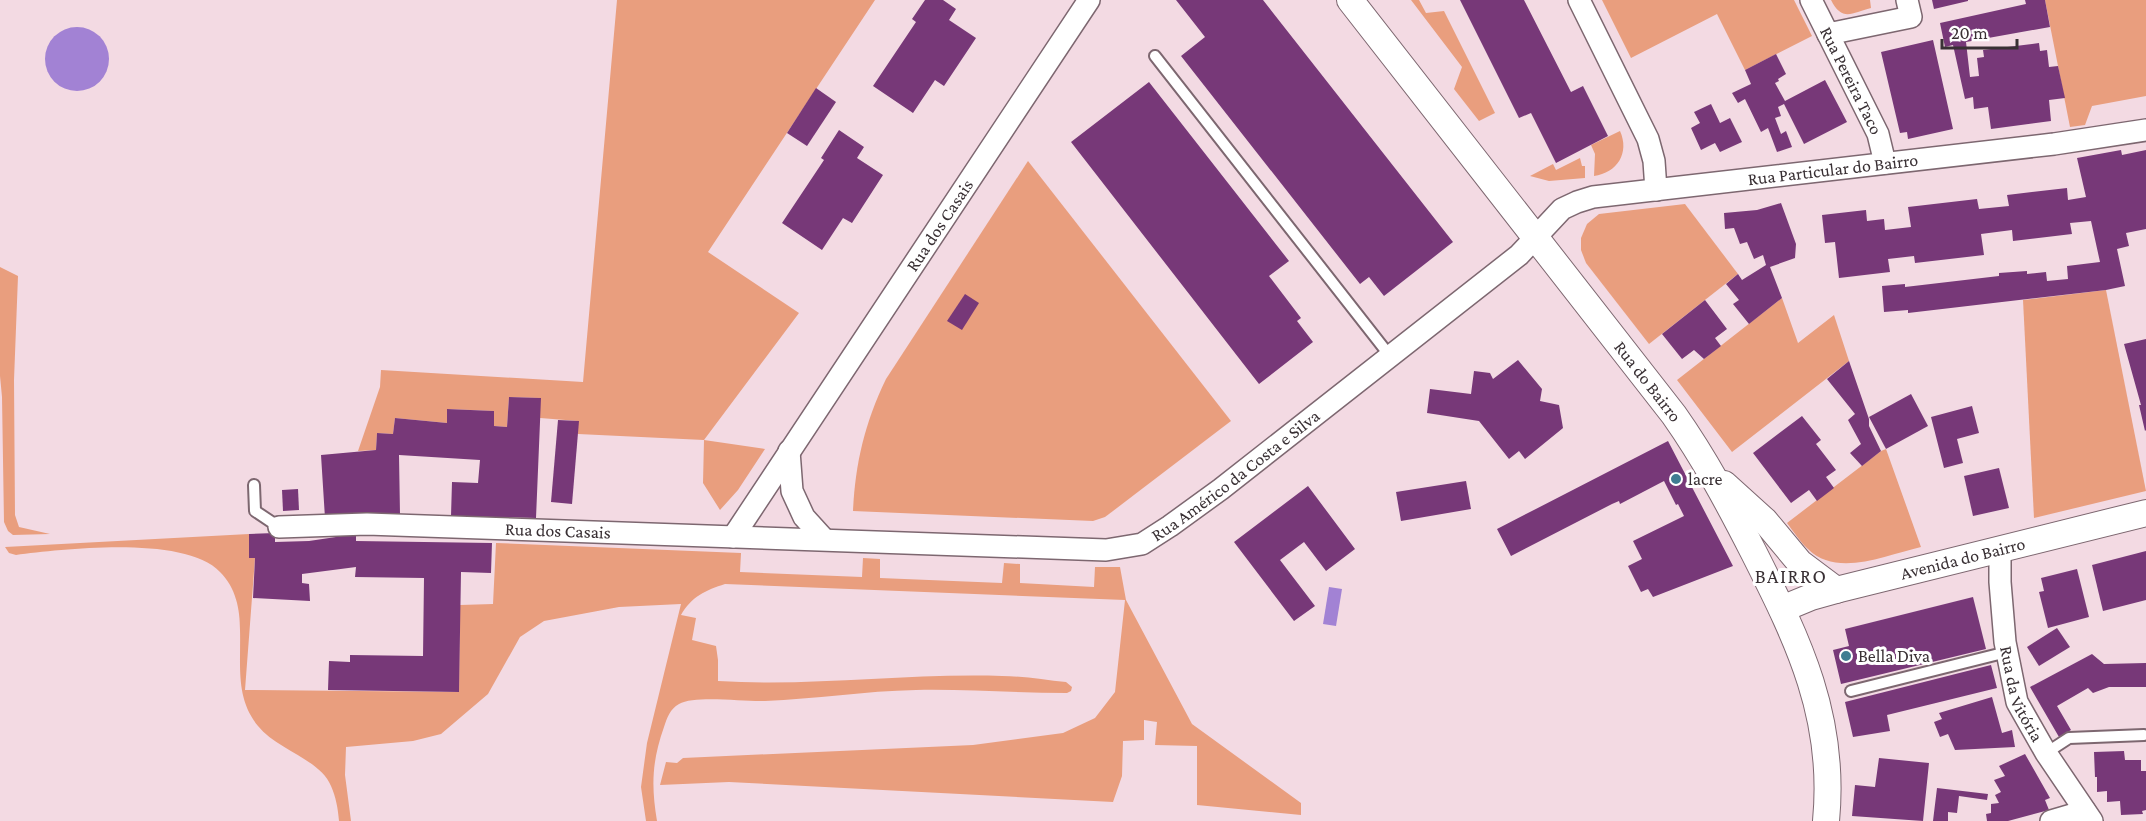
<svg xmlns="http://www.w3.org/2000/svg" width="2146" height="821" font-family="'Crimson Pro',serif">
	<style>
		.green { fill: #e99e7e }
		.water { fill: #a282d4 }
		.building { fill: #773878 }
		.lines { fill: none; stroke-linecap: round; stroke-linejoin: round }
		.service-casing { stroke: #7d6770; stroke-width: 14 }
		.minor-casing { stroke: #7d6770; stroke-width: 24 }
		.tertiary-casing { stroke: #7d6770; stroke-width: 28 }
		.service { stroke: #fff; stroke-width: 10 }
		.minor { stroke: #fff; stroke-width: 21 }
		.tertiary { stroke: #fff; stroke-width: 26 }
		.poi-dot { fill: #3f7c92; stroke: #fff; stroke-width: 2 }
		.labels { text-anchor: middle; stroke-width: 6; stroke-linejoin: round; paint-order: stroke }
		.street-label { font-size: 18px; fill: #393034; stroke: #fff }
		.poi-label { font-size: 18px; fill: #393034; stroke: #fff; text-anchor: start }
		.neighbourhood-label { font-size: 20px; letter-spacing: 1.5px; fill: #393034; stroke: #fff }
	</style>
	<rect width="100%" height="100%" fill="#f3dae3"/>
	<g class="green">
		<path d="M617 0H875L708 252 799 313 704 440 765 449 738 490 720 510 703 483 704 440 578 434V421L540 418V398L509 397 507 427 494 426V411L448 409 447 423 395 418 393 434 377 433 376 450 358 451 380 387 381 370 583 382Z"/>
		<path d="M1411 0H1419L1426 13 1444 11 1495 113 1479 121 1454 89 1462 67Z"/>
		<path d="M1602 0H1794L1812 36 1745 70 1717 14 1631 58Z"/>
		<path d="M1831 0H1870L1871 8C1852 13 1842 22 1831 0Z"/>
		<path d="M2045 0H2146V96L2092 106 2085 125 2070 127Z"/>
		<path d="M1620 131C1630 153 1617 173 1594 176L1595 154 1591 145Z"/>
		<path d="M1580 158 1582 166H1585V178L1549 181 1530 176 1553 164 1556 170Z"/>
		<path d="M1028 161 1231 421 1113 511 1105 517 1093 521 853 511C855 464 865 422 886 379Z"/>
		<path d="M1685 204 1738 274 1649 344 1586 263 1581 250V238L1587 224 1599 214Z"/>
		<path d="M0 267 18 276 14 380 15 515 19 527 50 534 13 535 8 531 4 522 2 397 0 376Z"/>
		<path d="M2106 290 2146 491 2034 518 2023 300Z"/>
		<path d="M1782 298 1798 343 1834 315 1849 361 1732 452 1677 380Z"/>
		<path d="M1886 449 1921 547C1886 555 1837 578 1808 549 1800 542 1794 532 1787 523L1881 451Z"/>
		<path d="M249 534V558H255L245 690 459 692 460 605 493 604 496 543 741 553 740 572 862 577 863 558 880 559V578L1002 583 1004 563 1020 564V583L1094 587 1095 567H1120L1126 600 1192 724 1301 803V815L1197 805V746L1155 745 1157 722 1144 720V740L1123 741 1122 776 1113 802 729 782 660 785 666 762 677 763 683 758 973 745 1063 733 1095 718 1115 692 1125 600 725 584C706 590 691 597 681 615L696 618 692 640 716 646 718 660V681C813 687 907 673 1002 676 1023 676 1045 680 1066 682L1072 687 1071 691 1067 693C1016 693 966 689 916 690 865 691 815 699 765 701 745 702 695 695 679 704 670 709 667 718 664 727 652 761 651 785 657 821H646L641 787 647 743 681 604 619 607 544 621 520 637 488 694 441 734 413 741 346 747 345 775 351 821H339C338 809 336 797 331 786 320 759 277 750 258 726 235 698 241 665 240 630 240 609 236 588 220 572 185 535 64 549 16 555L9 553 5 547Z"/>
	</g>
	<g class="water">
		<circle cx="77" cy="59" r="32"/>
		<path d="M1329 587 1342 589 1336 626 1323 624Z"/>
	</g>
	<g class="building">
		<path d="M925 0H943L956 9 949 20 976 38 944 86 935 80 913 113 873 86 916 22 912 19Z"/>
		<path d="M1176 0H1263L1453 242 1384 296 1369 277 1360 284 1181 56 1205 37Z"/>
		<path d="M1460 0H1524L1571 92 1583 86 1608 136 1556 163 1531 113 1519 118Z"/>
		<path d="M1932 0H1968V1L1934 9Z"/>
		<path d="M2025 0H2045L2050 27 1966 42 1970 77 1979 76 1977 58 1984 57 1983 50 2039 43 2040 51 2047 50 2049 67 2058 66 2065 98 2049 100 2051 121 1991 129 1988 107 1974 109 1973 97 1965 99 1953 45 1945 47 1940 23 2026 4Z"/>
		<path d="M1933 40 1953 129 1908 139 1907 132 1900 133 1881 52Z"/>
		<path d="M1776 54 1786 74 1778 79 1779 81 1775 83 1785 101 1825 80 1847 122 1804 144 1784 104 1778 107 1781 116 1775 118 1781 134 1786 131 1792 147 1777 152 1768 128 1761 132 1745 99 1738 103 1732 93 1751 84 1745 70Z"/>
		<path d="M1149 82 1289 261 1269 276 1301 318 1297 321 1313 342 1259 384 1071 142Z"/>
		<path d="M816 88 836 102 807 146 787 133Z"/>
		<path d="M1711 104 1720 123 1730 118 1742 142 1720 152 1715 143 1701 150 1691 128 1700 123 1694 112Z"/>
		<path d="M839 130 864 147 857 158 883 175 852 223 843 218 822 250 782 223 824 160 821 158Z"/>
		<path d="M2121 150 2122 155 2146 150V229L2126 233 2129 246 2117 249 2125 286 2106 290 1908 313V310L1884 312 1882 286 1905 284V287L1999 276V273L2027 271V274L2046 272 2047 281 2068 279 2067 266 2100 262 2091 221 2070 223 2072 234 2013 241 2012 230 1981 234 1984 255 1915 263 1914 256 1888 259 1890 272 1839 278 1835 242 1825 243 1822 215 1866 210 1867 221 1884 219 1885 230 1911 227 1908 207 1977 199 1979 209 2009 206 2007 195 2067 188 2068 200 2086 197 2077 158Z"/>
		<path d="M1781 203 1796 244 1795 258 1770 267 1782 298 1749 324 1733 304 1739 300 1726 284 1738 274 1742 280 1766 265 1763 255 1754 259 1747 242 1740 244 1734 228 1725 229 1724 213 1757 210Z"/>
		<path d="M965 294 979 303 962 330 947 321Z"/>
		<path d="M1705 300 1727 329 1715 338 1721 346 1704 359 1694 350 1682 359 1662 334Z"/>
		<path d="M2146 339V430L2145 431 2139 405H2141L2124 344Z"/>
		<path d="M1518 360 1542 389 1540 401 1559 405 1563 428 1525 459 1519 451 1509 459 1479 421 1427 413 1430 389 1471 394 1474 371 1490 373 1493 379Z"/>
		<path d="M1849 361 1869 419V426L1881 451 1862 466 1850 453 1861 444 1848 420 1855 414 1827 379Z"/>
		<path d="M1911 394 1928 426 1886 449 1869 417Z"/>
		<path d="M509 397 541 398 536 518 451 516 452 482 478 483 480 460 399 455 400 514 325 518 321 455 376 450 377 433 393 434 395 418 447 423V409L494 411V426L507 427Z"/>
		<path d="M1972 406 1979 433 1957 439 1963 463 1944 468 1931 417Z"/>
		<path d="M1802 416 1821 440 1816 444 1836 470 1826 477 1834 488 1817 501 1809 490 1791 503 1753 453Z"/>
		<path d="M558 420 579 421 572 504 551 502Z"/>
		<path d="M1668 441 1733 566 1653 597 1648 589 1641 592 1628 566 1642 559 1633 541 1684 516 1678 504 1676 505 1664 481 1620 504 1619 501 1612 504 1511 556 1497 529Z"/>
		<path d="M1999 468 2009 508 1973 516 1964 476Z"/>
		<path d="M1466 481 1471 509 1401 521 1396 492Z"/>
		<path d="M1308 486 1355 549 1326 571 1304 542 1280 560 1315 606 1294 621 1234 542Z"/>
		<path d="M298 489 299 510 283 511 282 490Z"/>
		<path d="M275 533V542L309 541 356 534V541L492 543 491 573 461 572 459 692 328 690 329 661 350 662V655L423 656 424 578 355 577 356 567 302 574V583L309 584 310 601 253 598 255 558H249V534Z"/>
		<path d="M2146 551V600L2103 611 2092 565Z"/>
		<path d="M2077 569 2089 617 2048 628 2039 592 2044 591 2041 578Z"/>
		<path d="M1973 597 1986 649 1841 684 1833 650 1849 646 1845 629Z"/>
		<path d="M2057 628 2070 647 2039 666 2027 647Z"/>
		<path d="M2092 654 2104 664 2146 663V687H2109L2093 693 2088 688 2057 706 2071 730 2059 737 2030 687Z"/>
		<path d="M1991 665 1997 688 1887 715 1890 731 1853 737 1845 702Z"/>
		<path d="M1992 697 2002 733 2012 730 2015 747 1955 750 1948 734 1940 737 1934 722 1942 719 1939 713Z"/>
		<path d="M2124 751 2125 760H2141V771H2146V810L2142 811 2143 814 2121 815 2120 801 2107 802V791L2097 792V777H2095L2094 752Z"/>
		<path d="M2025 754 2050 798 2045 800 2049 810 2008 821H1987L1986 814 1991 813V804L1999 803 1995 795 2001 792 1994 780 2005 776 1999 766Z"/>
		<path d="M1879 758 1929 763 1923 821 1852 816 1855 785 1875 787Z"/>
		<path d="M1937 788 1988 794 1987 800 1959 796 1957 813 1948 812V821H1933Z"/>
	</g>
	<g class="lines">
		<g class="service-casing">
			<g id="service">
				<path d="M1155 56 1390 356"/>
				<path d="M254 485 255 511 279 527"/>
				<path d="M1851 691 2007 652"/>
				<path d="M2046 753 2069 738 2144 735"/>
			</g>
		</g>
		<g class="minor-casing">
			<g id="minor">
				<path d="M1579 0 1648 139 1654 161 1656 190"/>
				<path id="s1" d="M1811 0 1878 134 1885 163"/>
				<path d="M1828 34 1911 17 1907 0"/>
				<path d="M789 451 792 491 804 517 824 539"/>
				<path id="s2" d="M279 527 367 524 1106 550 1142 544 1170 526 1221 489 1519 255 1562 209 1577 202 1593 197 2054 144 2146 130"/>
				<path id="s3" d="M733 537 1089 0"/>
				<path id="s4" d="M2000 550V582L2005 642 2017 702 2046 753 2092 821"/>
				<path d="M2051 821 2085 811"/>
			</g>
		</g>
		<g class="tertiary-casing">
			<g id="tertiary">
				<path id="s5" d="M1350 0 1674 415C1705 459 1730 506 1754 553 1799 642 1836 718 1826 821"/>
				<path d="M1724 484 1765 521 1800 563 1836 590"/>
				<path id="s6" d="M1782 609 1811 597 1836 590 2146 513"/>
			</g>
		</g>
		<use href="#service" class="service"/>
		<use href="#minor" class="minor"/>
		<use href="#tertiary" class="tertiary"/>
	</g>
	<g class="poi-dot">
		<circle cx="1676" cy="479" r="6"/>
		<circle cx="1846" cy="656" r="6"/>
	</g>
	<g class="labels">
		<g class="street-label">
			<text dy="6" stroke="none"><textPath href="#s1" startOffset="90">Rua Pereira Taco</textPath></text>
			<text dy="6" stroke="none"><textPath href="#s2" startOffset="1677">Rua Particular do Bairro</textPath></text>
			<text dy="6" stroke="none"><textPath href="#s3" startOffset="374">Rua dos Casais</textPath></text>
			<text dy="6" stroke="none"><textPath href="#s5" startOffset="484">Rua do Bairro</textPath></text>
			<text dy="6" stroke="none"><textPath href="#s2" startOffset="980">Rua Américo da Costa e Silva</textPath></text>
			<text dy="6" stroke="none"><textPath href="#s2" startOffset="279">Rua dos Casais</textPath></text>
			<text dy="6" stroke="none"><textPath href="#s6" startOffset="188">Avenida do Bairro</textPath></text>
			<text dy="6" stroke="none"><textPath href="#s4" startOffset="147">Rua da Vitória</textPath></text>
		</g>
		<g class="poi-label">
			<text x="1688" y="485">lacre</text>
			<text x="1858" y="662">Bella Diva</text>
		</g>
		<g class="neighbourhood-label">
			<text x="1791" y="583">BAIRRO</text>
		</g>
	</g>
	<path d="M1942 39v9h75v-9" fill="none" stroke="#393034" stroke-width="3"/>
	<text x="1951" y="39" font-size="18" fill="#393034" stroke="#ffffff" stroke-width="4.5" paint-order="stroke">20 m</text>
</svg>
